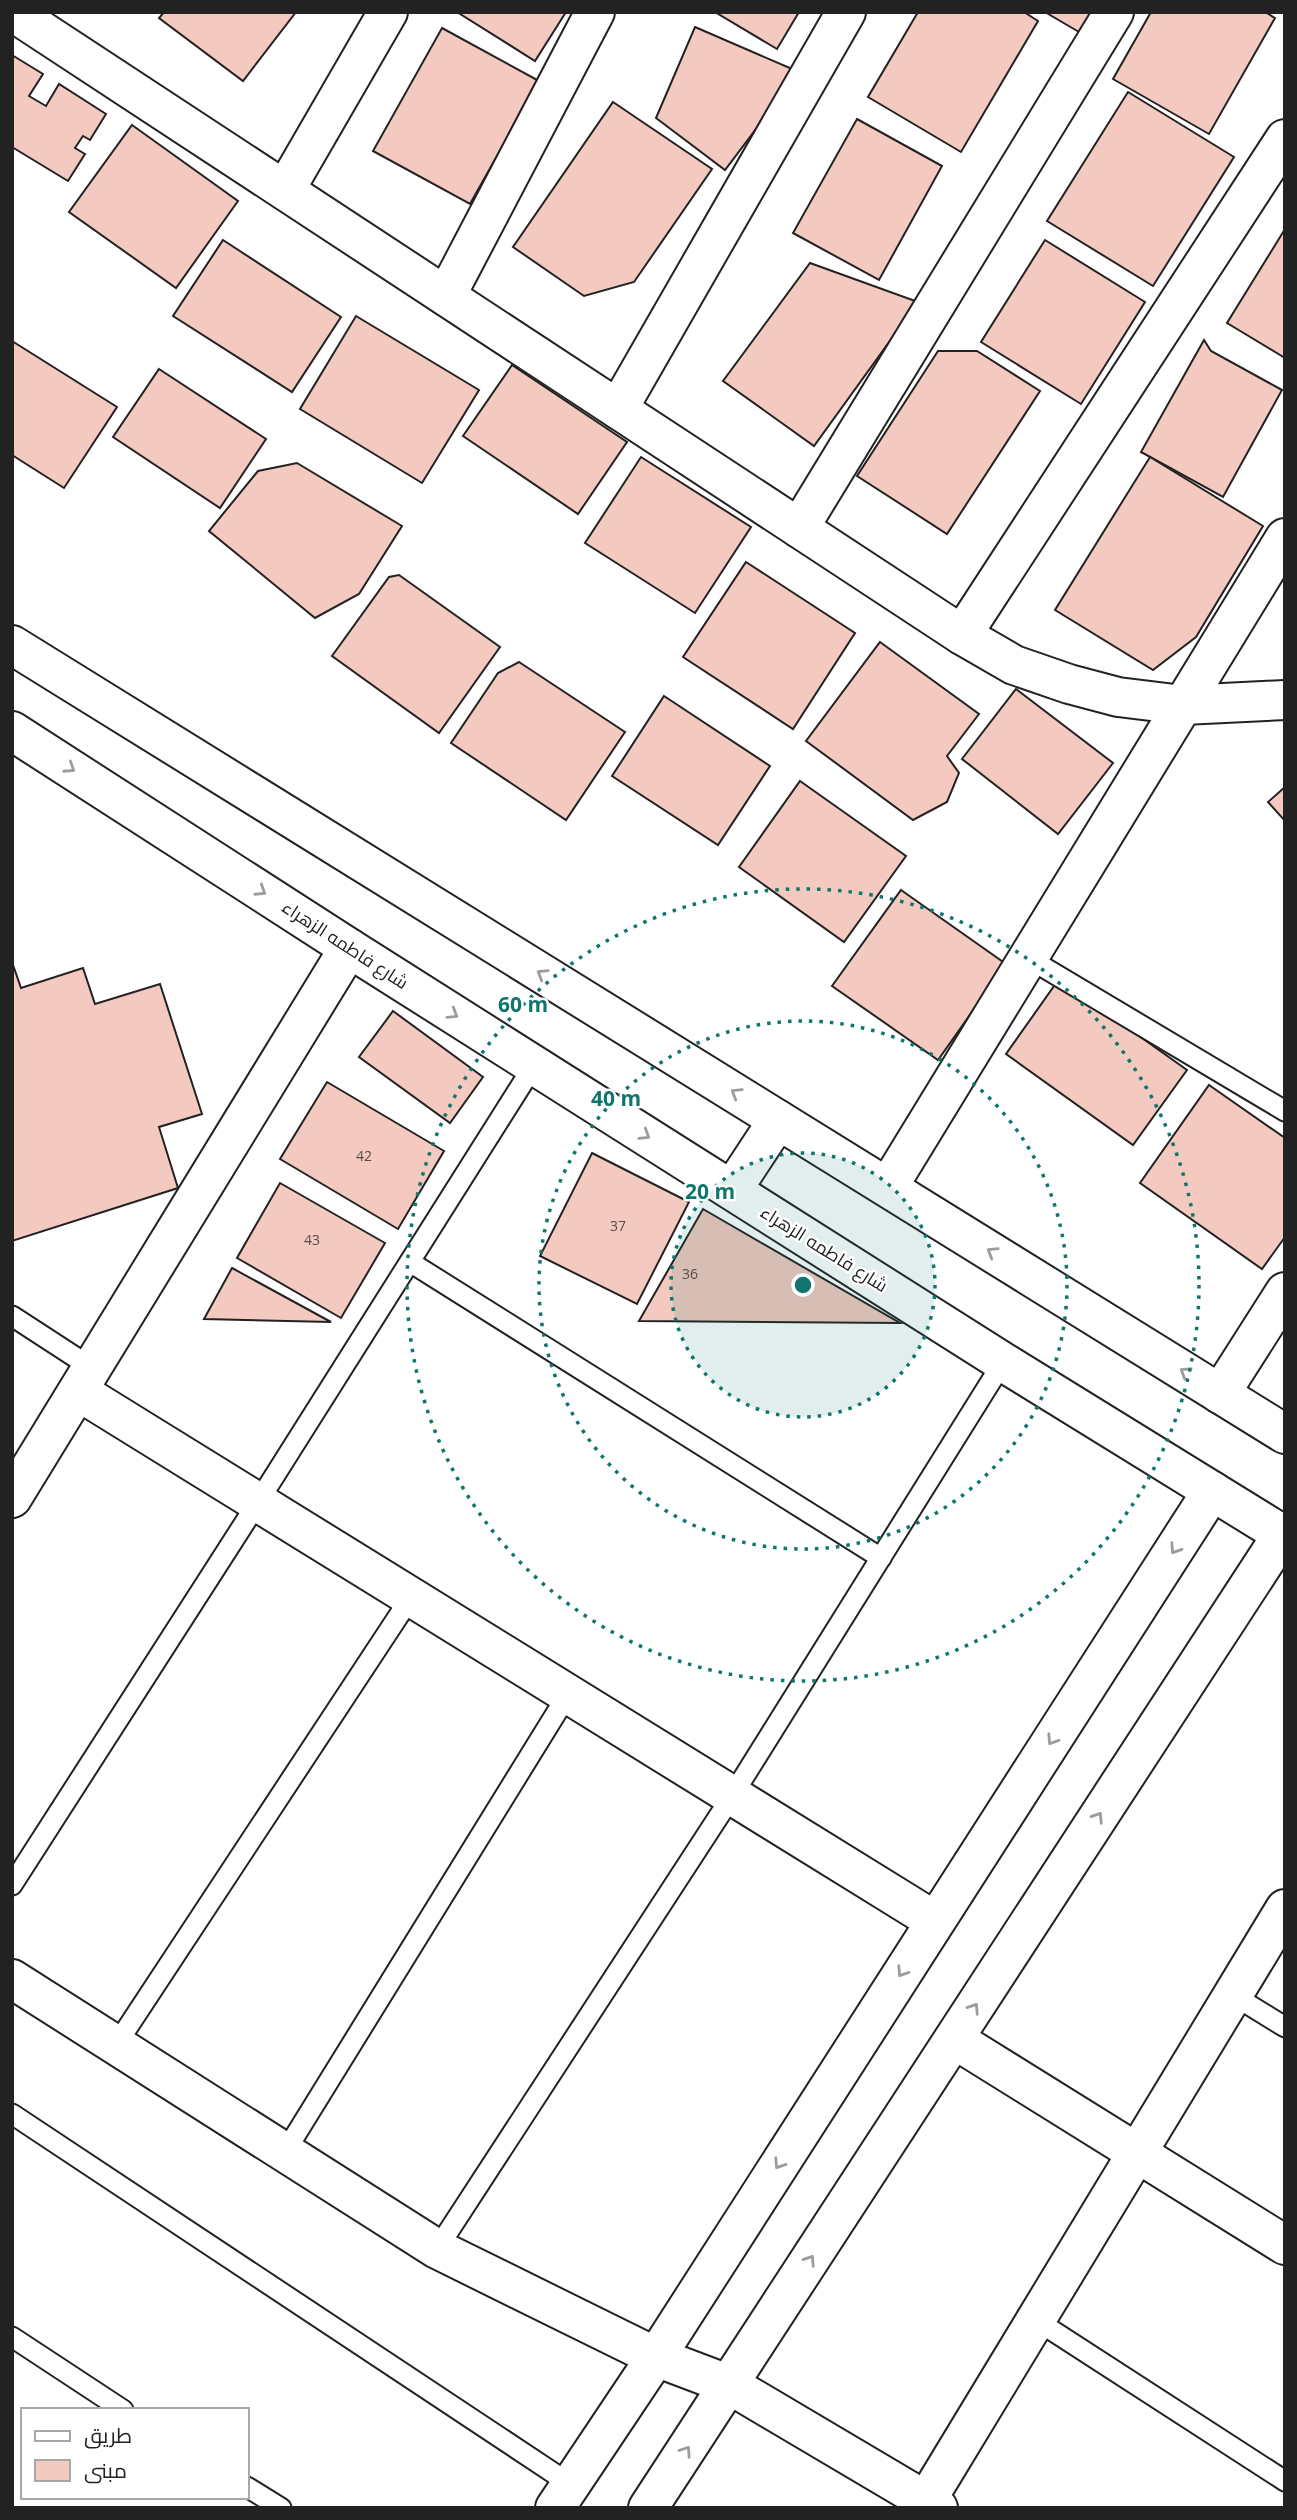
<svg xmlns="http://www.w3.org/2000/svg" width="1297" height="2520" font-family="'Open Sans',Cairo,sans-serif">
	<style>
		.building { fill: #f3c9c0; stroke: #222; stroke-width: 2 }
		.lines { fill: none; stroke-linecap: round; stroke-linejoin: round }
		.lane-casing { stroke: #222; stroke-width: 23 }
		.street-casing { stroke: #222; stroke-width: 42 }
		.secondary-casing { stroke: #222; stroke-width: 42 }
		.lane { stroke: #fff; stroke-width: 19 }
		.street { stroke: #fff; stroke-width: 38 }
		.secondary { stroke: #fff; stroke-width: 38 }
		.oneway { stroke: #9c9c9c }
		.ring { fill: none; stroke: #0f766e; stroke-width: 3.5; stroke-dasharray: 3.5 7 }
		.labels { text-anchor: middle; stroke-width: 5; stroke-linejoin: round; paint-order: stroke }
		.number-label { font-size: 14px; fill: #564c4a }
		.street-label { font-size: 18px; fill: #222; stroke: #fff }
		.centre { fill: #0f766e; stroke: #fff; stroke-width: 3.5 }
		.ring-label { font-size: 21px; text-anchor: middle; font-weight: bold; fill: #0f766e; stroke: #fff; stroke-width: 5; stroke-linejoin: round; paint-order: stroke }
	</style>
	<rect width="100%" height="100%" fill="#fff"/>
	<g class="building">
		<path d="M164 12H296L243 81 159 18Z"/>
		<path d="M457 12H566L535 61Z"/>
		<path d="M715 12H799L777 49Z"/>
		<path d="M918 12H1024L1038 21 961 152 868 97Z"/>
		<path d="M1045 12H1091L1079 32Z"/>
		<path d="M1151 12H1265L1275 18 1209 134 1113 79Z"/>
		<path d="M695 27 799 72 725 170 656 118Z"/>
		<path d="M442 28 539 81 470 204 373 151Z"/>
		<path d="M12 55 43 74 29 96 46 106 59 84 106 114 90 140 83 136 75 148 85 154 68 181 12 147Z"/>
		<path d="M1128 92 1234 157 1153 286 1047 221Z"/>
		<path d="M613 102 712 169 634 282 584 296 513 247Z"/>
		<path d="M857 119 942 166 879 280 793 233Z"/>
		<path d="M132 125 238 201 176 288 69 212Z"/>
		<path d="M1285 229V358L1227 323Z"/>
		<path d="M223 240 341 317 292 392 173 316Z"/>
		<path d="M1045 240 1145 302 1081 404 981 342Z"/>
		<path d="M810 263 918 302 814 446 723 381Z"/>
		<path d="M356 316 479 390 422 483 300 409Z"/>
		<path d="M1204 340 1211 351 1282 390 1223 497 1141 452Z"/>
		<path d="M12 341 117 407 64 488 12 455Z"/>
		<path d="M938 351H977L1040 391 947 534 857 476Z"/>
		<path d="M512 365 627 442 578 514 463 436Z"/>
		<path d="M159 369 266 439 220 508 113 437Z"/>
		<path d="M641 457 751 527 695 613 585 543Z"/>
		<path d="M1150 457 1263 526 1196 637 1153 670 1055 610Z"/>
		<path d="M297 463 402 526 359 594 315 618 209 531 258 471Z"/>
		<path d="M746 562 855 633 793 729 683 657Z"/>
		<path d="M399 575 500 647 439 733 332 656 389 577Z"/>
		<path d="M880 642 979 714 947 756 959 773 947 802 913 820 806 741Z"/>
		<path d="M519 662 625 732 566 820 451 743 498 673Z"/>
		<path d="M1016 689 1113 763 1058 834 962 759Z"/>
		<path d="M664 696 770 766 718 845 612 776Z"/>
		<path d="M800 781 906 856 844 942 739 867Z"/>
		<path d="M1285 787V821L1268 802Z"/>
		<path d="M901 890 1006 964 938 1060 832 986Z"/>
		<path d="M12 962 21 988 83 968 95 1004 160 984 202 1114 159 1127 178 1188 12 1241Z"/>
		<path d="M1059 979 1187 1070 1133 1145 1006 1054Z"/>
		<path d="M393 1011 483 1077 450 1123 359 1057Z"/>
		<path d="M327 1082 444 1151 398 1229 280 1159Z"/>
		<path d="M1209 1085 1285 1138V1237L1262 1269 1140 1183Z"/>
		<path d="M592 1153 689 1202 637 1304 540 1256Z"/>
		<path d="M280 1183 385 1243 341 1318 237 1258Z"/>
		<path d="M703 1209 900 1323 639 1321Z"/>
		<path d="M232 1268 331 1322 204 1319Z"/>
	</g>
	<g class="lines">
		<g class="lane-casing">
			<g id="lane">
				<path d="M1028 958 1285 1111"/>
				<path d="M410 1262 881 1558"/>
				<path d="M12 1316 92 1368"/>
				<path d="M12 1885 258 1502 534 1065"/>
				<path d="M1233 1995 1285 2027"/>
				<path d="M116 2045 411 1597"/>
				<path d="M12 2114 570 2484"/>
				<path d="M285 2152 568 1694"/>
				<path d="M437 2249 732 1796 1003 1362"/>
				<path d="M1036 2320 1285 2481"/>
				<path d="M12 2337 123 2410"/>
				<path d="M247 2487 281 2508"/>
			</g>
		</g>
		<g class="street-casing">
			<g id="street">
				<path d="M13 12 962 635 1014 665 1069 684 1118 697 1183 705 1285 700"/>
				<path d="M285 190 388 12"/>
				<path d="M446 296 595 12"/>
				<path d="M618 409 846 12"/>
				<path d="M799 528 1114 12"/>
				<path d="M962 635 1285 139"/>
				<path d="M888 1187 1285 538"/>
				<path d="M78 1391 935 1921"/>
				<path d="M1220 1394 1285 1292"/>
				<path d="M12 1498 349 948"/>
				<path d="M12 1979 437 2249 656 2357 730 2385 938 2508"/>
				<path d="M954 2039 1285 2245"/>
				<path d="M926 2501 1285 1909"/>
				<path d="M555 2508 656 2357 1212 1491"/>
				<path d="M648 2508 1282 1535"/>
			</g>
		</g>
		<g class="secondary-casing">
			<g id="secondary">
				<path d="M12 645 1285 1434"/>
				<path d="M12 731 349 948 1003 1362 1285 1536"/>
				<path d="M732 1190 778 1120"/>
			</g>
		</g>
		<use href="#lane" class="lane"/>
		<use href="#street" class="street"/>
		<use href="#secondary" class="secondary"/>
	</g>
	<defs><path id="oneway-chevron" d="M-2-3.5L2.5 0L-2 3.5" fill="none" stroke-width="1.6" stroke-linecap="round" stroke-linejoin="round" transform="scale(1.75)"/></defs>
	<g class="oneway">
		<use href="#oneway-chevron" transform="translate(70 768) rotate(33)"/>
		<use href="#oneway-chevron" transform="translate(261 891) rotate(33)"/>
		<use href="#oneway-chevron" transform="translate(542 974) rotate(-148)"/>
		<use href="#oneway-chevron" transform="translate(453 1014) rotate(32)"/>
		<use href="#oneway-chevron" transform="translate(736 1093) rotate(-148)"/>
		<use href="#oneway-chevron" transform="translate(645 1135) rotate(32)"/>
		<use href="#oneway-chevron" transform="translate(992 1252) rotate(-148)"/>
		<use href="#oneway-chevron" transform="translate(1185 1372) rotate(-148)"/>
		<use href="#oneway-chevron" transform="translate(1175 1549) rotate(123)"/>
		<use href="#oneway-chevron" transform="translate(1052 1740) rotate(123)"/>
		<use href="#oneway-chevron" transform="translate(1098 1817) rotate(-57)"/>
		<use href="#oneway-chevron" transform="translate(902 1972) rotate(123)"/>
		<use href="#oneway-chevron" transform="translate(974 2008) rotate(-57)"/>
		<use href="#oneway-chevron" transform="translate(779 2164) rotate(123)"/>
		<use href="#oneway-chevron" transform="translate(810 2260) rotate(-57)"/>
		<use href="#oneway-chevron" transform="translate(686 2451) rotate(-56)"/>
	</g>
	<circle cx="803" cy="1285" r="132" fill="#0f766e" fill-opacity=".12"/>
	<g class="ring">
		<circle cx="803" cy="1285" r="132"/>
		<circle cx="803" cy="1285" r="264"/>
		<circle cx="803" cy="1285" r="396"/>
	</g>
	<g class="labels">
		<g class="number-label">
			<text x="364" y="1161">42</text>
			<text x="618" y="1231">37</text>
			<text x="312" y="1245">43</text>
			<text x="690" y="1279">36</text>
		</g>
		<g class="street-label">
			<text transform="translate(345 945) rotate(33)" y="6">شارع فاطمه الزهراء</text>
			<text transform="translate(824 1249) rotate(32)" y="6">شارع فاطمه الزهراء</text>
		</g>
	</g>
	<circle cx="803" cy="1285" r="10" class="centre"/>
	<g class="ring-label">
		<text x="523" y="1012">60 m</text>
		<text x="616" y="1106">40 m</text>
		<text x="710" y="1199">20 m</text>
	</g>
	<rect width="1297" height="2520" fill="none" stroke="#222222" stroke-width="28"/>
	<rect x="21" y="2408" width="228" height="91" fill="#ffffff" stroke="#a7a7a7" stroke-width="2"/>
	<rect x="35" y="2431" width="35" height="10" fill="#ffffff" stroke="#a7a7a7" stroke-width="2"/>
	<text x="84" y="2443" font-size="21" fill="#222222">طريق</text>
	<rect x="35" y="2460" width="35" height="21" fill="#f3c9c0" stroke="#a7a7a7" stroke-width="2"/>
	<text x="84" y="2478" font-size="21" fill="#222222">مبنى</text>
</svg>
